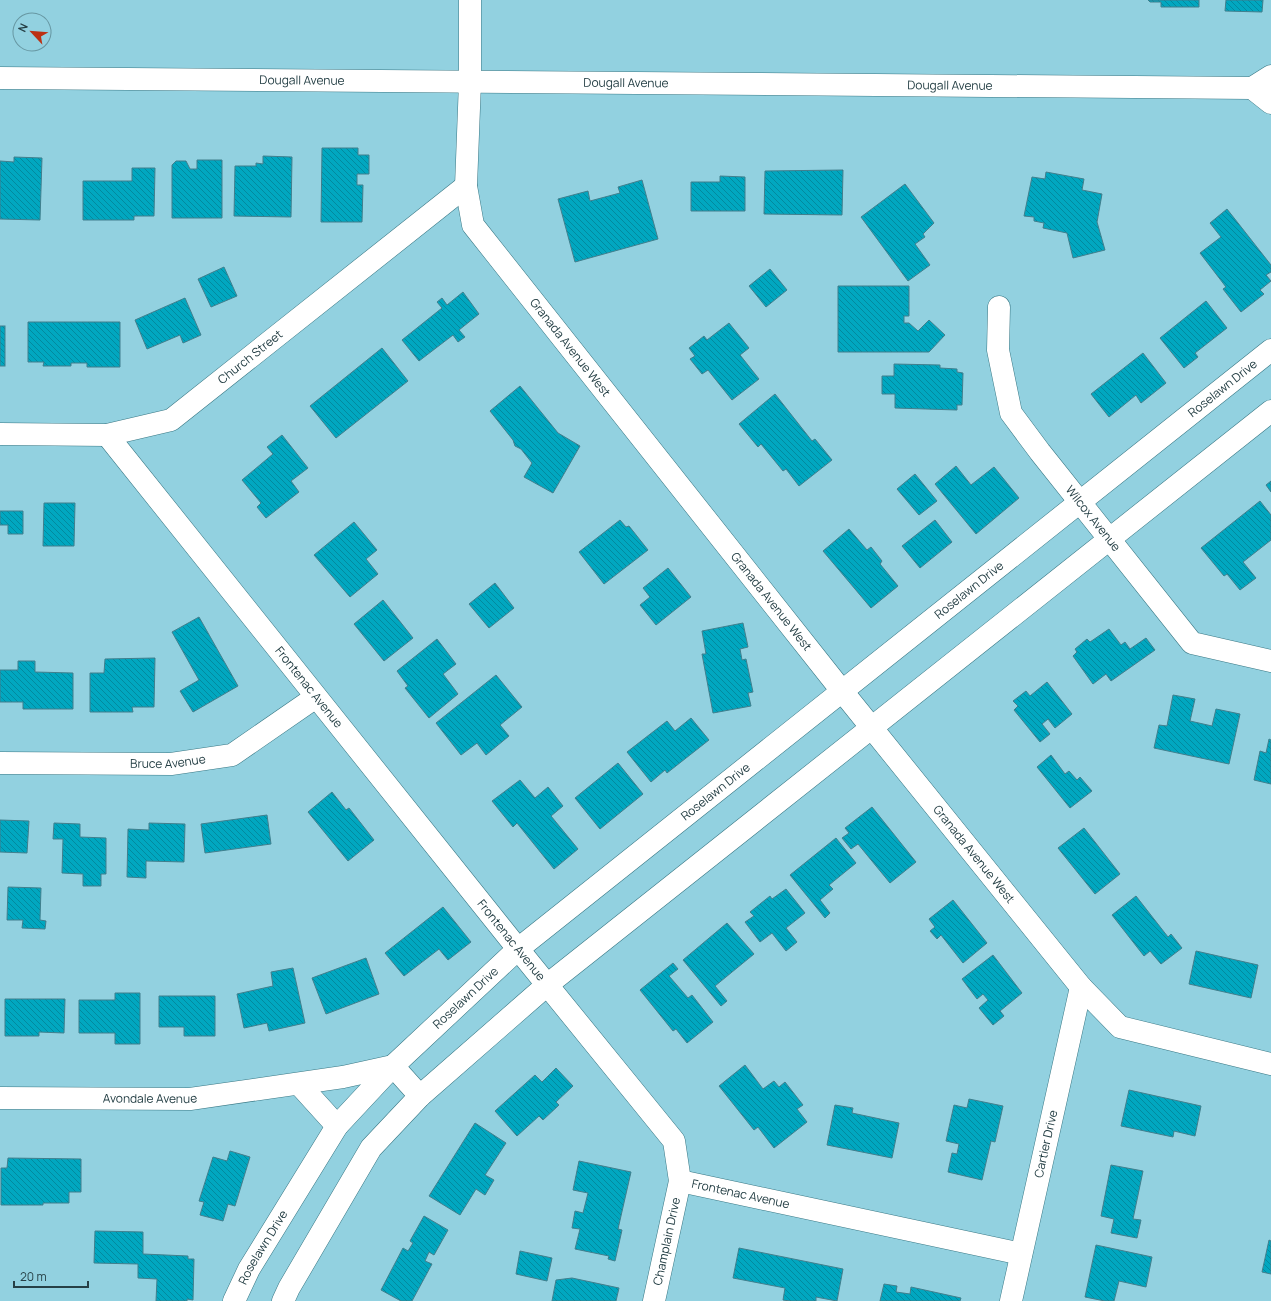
<svg xmlns="http://www.w3.org/2000/svg" width="1271" height="1301" font-family="Manrope,sans-serif">
	<style>
		.building { fill: url(#building-back-hatch); stroke: #417f8d }
		.lines { fill: none; stroke-linecap: round; stroke-linejoin: round }
		.minor-casing { stroke: #387784; stroke-width: 23 }
		.major-casing { stroke: #387784; stroke-width: 23 }
		.minor { stroke: #fff; stroke-width: 22 }
		.major { stroke: #fff; stroke-width: 22 }
		.labels { text-anchor: middle; stroke-width: 3.5; stroke-linejoin: round; paint-order: stroke }
		.street-label { font-size: 12px; fill: #264046; stroke: #92d1e0 }
	</style>
	<defs>
		<pattern id="building-back-hatch" width="6" height="6" patternUnits="userSpaceOnUse"><rect width="6" height="6" fill="#01a7c0"/><path d="M-1 5l2 2M0 0l6 6M5-1l2 2" fill="none" stroke="#03899e"/></pattern>
	</defs>
	<rect width="100%" height="100%" fill="#92d1e0"/>
	<g class="building">
		<path d="M1148 0H1199V7H1161V2H1150Z"/>
		<path d="M1226 0H1263L1262 12 1225 11Z"/>
		<path d="M322 148H358V155H369V174H357V185H363L362 222H321Z"/>
		<path d="M263 156 292 157 291 217 234 216 235 166H256V163L263 164Z"/>
		<path d="M14 157 42 158 40 220 0 219V161L14 162Z"/>
		<path d="M197 160H222V218H172V165L176 161H186L190 169H197Z"/>
		<path d="M132 168H155L154 216H134V220H83V181H132Z"/>
		<path d="M843 170 842 215 764 214 765 171Z"/>
		<path d="M1046 172 1084 179 1082 190 1102 194 1097 222 1105 250 1073 258 1067 233 1043 228 1044 223 1034 221V217L1024 216 1032 177 1045 179Z"/>
		<path d="M720 176 745 177V211H691V182H720Z"/>
		<path d="M642 180 658 239 575 262 558 199 588 191 590 201 620 193 618 187Z"/>
		<path d="M905 184 934 223 923 234 925 237 915 244 930 265 908 281 861 217Z"/>
		<path d="M1227 209 1271 265V272L1266 275 1271 281 1260 290 1264 294 1241 312 1223 289 1226 287 1200 253 1221 237 1210 223Z"/>
		<path d="M224 267 237 296 211 307 198 279Z"/>
		<path d="M770 269 787 290 766 307 749 286Z"/>
		<path d="M838 286H909V316H904V323H909L918 331 929 320 945 335 929 352H838Z"/>
		<path d="M463 292 479 314 459 330 465 337 458 342 453 335 419 361 402 340 442 308 437 302 442 298 447 305Z"/>
		<path d="M185 298 201 335 183 343 180 335 147 349 135 320Z"/>
		<path d="M1206 301 1227 328 1195 353 1198 357 1184 368 1160 338Z"/>
		<path d="M28 322H120V367H87V363H71V366H43L44 362H28Z"/>
		<path d="M729 323 749 348 740 355 759 379 732 400 708 370 702 374 690 359 695 356 689 348 704 336 707 340Z"/>
		<rect x="0" y="326" width="5" height="40"/>
		<path d="M382 348 408 381 336 438 310 406Z"/>
		<path d="M1143 353 1166 383 1141 403 1136 395 1109 417 1091 394Z"/>
		<path d="M894 364 940 365V368L957 369V372L963 373 962 405H957V410L895 408V394H882V376H894Z"/>
		<path d="M520 386 558 433 580 446 553 493 524 477 532 463 521 449 515 446 513 440 490 411Z"/>
		<path d="M775 394 812 441 815 439 832 460 799 486 786 469 783 471 761 444 758 447 739 424Z"/>
		<path d="M282 435 308 468 291 481 299 492 266 518 257 507 261 503 242 480 273 454 267 447Z"/>
		<path d="M956 466 971 485 994 467 1019 498 976 534 935 484Z"/>
		<path d="M915 474 937 501 919 515 897 489Z"/>
		<path d="M1271 481V492L1266 485Z"/>
		<path d="M1260 501 1271 515V540L1243 562 1256 578 1240 590 1227 574 1224 576 1201 548Z"/>
		<path d="M44 503H75L74 546H43Z"/>
		<path d="M0 511H23V534H8V525H0Z"/>
		<path d="M620 520 626 527 629 526 648 550 604 584 579 552Z"/>
		<path d="M935 520 952 542 920 568 902 546Z"/>
		<path d="M354 522 377 550 366 559 378 574 350 597 314 555Z"/>
		<path d="M849 529 867 550 871 547 882 561 880 564 898 586 871 608 823 551Z"/>
		<path d="M668 568 691 597 656 625 640 605 650 597 643 588Z"/>
		<path d="M495 583 514 608 489 628 469 604Z"/>
		<path d="M383 600 413 638 384 661 354 624Z"/>
		<path d="M199 617 238 686 193 712 180 691 199 680 172 632Z"/>
		<path d="M743 623 748 647 740 649 742 660 746 659 753 692 748 693 751 706 713 713 702 654H706L702 631Z"/>
		<path d="M1109 629 1121 645 1125 642 1130 649 1146 638 1155 650 1111 681 1106 674 1093 684 1073 656 1077 652 1075 649 1087 639 1090 642Z"/>
		<path d="M437 639 456 664 443 674 458 694 429 718 405 688 408 686 397 671Z"/>
		<path d="M155 658 154 707H132L133 712H90V673H104L105 659Z"/>
		<path d="M18 661H35V672L73 673V709H23V702H0V670H18Z"/>
		<path d="M496 675 522 707 500 725 509 736 486 755 477 743 461 755 436 723Z"/>
		<path d="M1047 682 1072 714 1055 728 1048 719 1042 724 1050 734 1040 742 1014 710 1018 706 1013 701 1026 691 1030 696Z"/>
		<path d="M1173 695 1195 699 1190 721 1212 726 1216 709 1240 714 1229 764 1154 748 1159 725 1167 726Z"/>
		<path d="M691 718 709 740 667 773 665 770 651 782 627 752 667 721 675 731Z"/>
		<path d="M1269 739 1271 740V784L1254 780 1260 751 1266 753Z"/>
		<path d="M1051 755 1065 774 1069 771 1077 780 1080 777 1092 791 1070 808 1037 767Z"/>
		<path d="M618 763 643 794 600 829 575 798Z"/>
		<path d="M520 780 535 798 548 787 563 806 551 816 578 849 554 869 517 823 513 827 492 801Z"/>
		<path d="M332 792 346 810 349 808 374 840 348 861 308 812Z"/>
		<path d="M872 807 916 862 890 883 858 844 851 849 842 838 849 833 845 828Z"/>
		<path d="M267 815 271 844 205 853 201 824Z"/>
		<path d="M0 820 29 821 27 853 0 852Z"/>
		<path d="M54 823 80 824V837L106 838V874H101V886H83V874L62 873 63 839H53Z"/>
		<path d="M149 823 185 824 184 862 146 861V878L127 877 128 829 149 830Z"/>
		<path d="M1084 828 1120 874 1095 894 1058 848Z"/>
		<path d="M836 838 856 863 829 885 833 889 820 900 830 913 825 918 790 875Z"/>
		<path d="M8 887 41 888 40 920 46 921 45 929 22 928 23 920H7Z"/>
		<path d="M786 889 805 913 786 928 797 942 786 951 772 933 760 942 745 922 754 916 750 912 770 896 772 899Z"/>
		<path d="M1136 896 1168 937 1171 934 1182 948 1161 964 1150 951 1144 956 1112 915Z"/>
		<path d="M953 900 987 943 963 963 941 935 937 939 930 931 935 927 929 919Z"/>
		<path d="M443 907 471 942 448 960 439 949 404 976 385 953Z"/>
		<path d="M727 923 754 954 715 986 727 1001 721 1006 683 960Z"/>
		<path d="M1196 951 1258 965 1251 998 1189 984Z"/>
		<path d="M993 955 1022 993 1000 1011 1004 1016 993 1025 979 1008 988 1000 983 994 977 999 962 979Z"/>
		<path d="M366 958 379 994 326 1014 312 978Z"/>
		<path d="M673 963 678 969 669 976 688 998 692 995 713 1022 687 1043 676 1029 673 1031 640 990Z"/>
		<path d="M293 968 305 1023 269 1031 267 1023 244 1028 237 994 273 986 271 972Z"/>
		<path d="M115 993H140V1044H115V1033H79V1000H115Z"/>
		<path d="M159 996H215V1036H184V1027H159Z"/>
		<path d="M5 999H65L64 1033 39 1032V1036H5Z"/>
		<path d="M745 1065 763 1089 774 1081 779 1087 785 1082 803 1105 797 1109 807 1122 774 1148 758 1127 754 1130 719 1086Z"/>
		<path d="M556 1068 573 1086 556 1102 559 1105 543 1120 539 1116 517 1136 495 1111 535 1075 542 1082Z"/>
		<path d="M1129 1090 1201 1106 1195 1136 1174 1131 1173 1137 1121 1126Z"/>
		<path d="M969 1099 1003 1106 995 1142 991 1141 982 1180 948 1172 952 1153 957 1154 959 1144 946 1141 954 1105 967 1108Z"/>
		<path d="M835 1105 853 1108 852 1113 899 1123 892 1158 827 1145Z"/>
		<path d="M475 1123 506 1143 485 1175 494 1180 485 1195 476 1189 460 1215 429 1196Z"/>
		<path d="M230 1151 250 1157 235 1206 228 1204 223 1221 200 1215 204 1202 199 1201 213 1157 227 1161Z"/>
		<path d="M8 1158 81 1159V1192H69V1203H43V1205H1V1168H7Z"/>
		<path d="M579 1161 631 1172 618 1229 622 1230 615 1261 608 1259 609 1256 575 1249 580 1229 572 1228 575 1211 583 1213 588 1193 573 1190Z"/>
		<path d="M1111 1165 1143 1171 1133 1219 1141 1220 1137 1238 1111 1233 1114 1219 1101 1216Z"/>
		<path d="M424 1216 448 1230 434 1255 429 1252 425 1261 432 1264 412 1301H401L381 1290 403 1248 408 1251 413 1243 410 1241Z"/>
		<path d="M95 1231 143 1232V1254L188 1256V1259H194L193 1300 187 1299V1301H156L157 1279 138 1278V1264L94 1263Z"/>
		<path d="M1269 1240 1271 1241V1274L1262 1272Z"/>
		<path d="M1096 1245 1152 1257 1146 1287 1119 1281 1114 1301H1105L1085 1297Z"/>
		<path d="M739 1248 843 1269 837 1301 816 1297V1301H790L783 1300 785 1288 733 1278Z"/>
		<path d="M520 1251 552 1258 547 1281 516 1274Z"/>
		<path d="M572 1278 619 1288 616 1301H552L556 1280Z"/>
		<path d="M884 1284 897 1286 896 1292 910 1294 911 1287 961 1298 960 1301H880Z"/>
	</g>
	<g class="lines">
		<g class="minor-casing">
			<g id="minor">
				<path id="s1" d="M470 0V82L466 186 473 225 842 691 1081 987 1120 1027 1271 1064"/>
				<path id="s2" d="M999 307 998 350 1011 413 1040 452 1192 643 1271 661"/>
				<path id="s3" d="M0 434 107 435 171 420 466 186"/>
				<path id="s4" d="M107 435 518 949 674 1141 680 1181 1021 1254"/>
				<path id="s5" d="M0 763 171 764 232 755 316 697"/>
				<path d="M299 1084 337 1126"/>
				<path id="s6" d="M0 1098 190 1099 343 1077 393 1066 420 1096"/>
				<path id="s7" d="M234 1301 249 1269 337 1126 393 1066 518 949 1271 350"/>
				<path d="M283 1301 289 1288 371 1148 420 1096 547 985 1271 411"/>
				<path id="s8" d="M654 1301 680 1181"/>
				<path id="s9" d="M1011 1301 1081 987"/>
			</g>
		</g>
		<g class="major-casing">
			<g id="major">
				<path id="s10" d="M0 78 1252 88 1271 76"/>
				<path d="M1252 88 1271 103"/>
			</g>
		</g>
		<use href="#minor" class="minor"/>
		<use href="#major" class="major"/>
	</g>
	<g class="labels">
		<g class="street-label">
			<text dy="4" stroke="none"><textPath href="#s10" startOffset="302">Dougall Avenue</textPath></text>
			<text dy="4" stroke="none"><textPath href="#s10" startOffset="626">Dougall Avenue</textPath></text>
			<text dy="4" stroke="none"><textPath href="#s10" startOffset="950">Dougall Avenue</textPath></text>
			<text dy="4" stroke="none"><textPath href="#s1" startOffset="382">Granada Avenue West</textPath></text>
			<text dy="4" stroke="none"><textPath href="#s3" startOffset="274">Church Street</textPath></text>
			<text dy="4" stroke="none"><textPath href="#s7" startOffset="1357">Roselawn Drive</textPath></text>
			<text dy="4" stroke="none"><textPath href="#s2" startOffset="241">Wilcox Avenue</textPath></text>
			<text dy="4" stroke="none"><textPath href="#s7" startOffset="1033">Roselawn Drive</textPath></text>
			<text dy="4" stroke="none"><textPath href="#s1" startOffset="706">Granada Avenue West</textPath></text>
			<text dy="4" stroke="none"><textPath href="#s4" startOffset="323">Frontenac Avenue</textPath></text>
			<text dy="4" stroke="none"><textPath href="#s5" startOffset="168">Bruce Avenue</textPath></text>
			<text dy="4" stroke="none"><textPath href="#s7" startOffset="709">Roselawn Drive</textPath></text>
			<text dy="4" stroke="none"><textPath href="#s1" startOffset="1030">Granada Avenue West</textPath></text>
			<text dy="4" stroke="none"><textPath href="#s4" startOffset="647">Frontenac Avenue</textPath></text>
			<text dy="4" stroke="none"><textPath href="#s7" startOffset="385">Roselawn Drive</textPath></text>
			<text dy="4" stroke="none"><textPath href="#s6" startOffset="150">Avondale Avenue</textPath></text>
			<text dy="4" stroke="none"><textPath href="#s9" startOffset="161">Cartier Drive</textPath></text>
			<text dy="4" stroke="none"><textPath href="#s4" startOffset="1008">Frontenac Avenue</textPath></text>
			<text dy="4" stroke="none"><textPath href="#s8" startOffset="61">Champlain Drive</textPath></text>
			<text dy="4" stroke="none"><textPath href="#s7" startOffset="61">Roselawn Drive</textPath></text>
		</g>
	</g>
	<g transform="translate(32 32) rotate(296)"><circle r="19" fill="#92d1e0" stroke="#6797a2"/>
	<path d="M0-3L7 15L0 10L-7 15Z" fill="#bc3113"/>
	<text y="-6" font-size="11" font-weight="bold" text-anchor="middle" fill="#264046">N</text>
	</g>
	<path d="M14 1281v6h74v-6" fill="none" stroke="#264046" stroke-width="2"/>
	<text x="20" y="1281" font-size="12" fill="#264046" stroke="#92d1e0" stroke-width="3" paint-order="stroke">20 m</text>
</svg>
